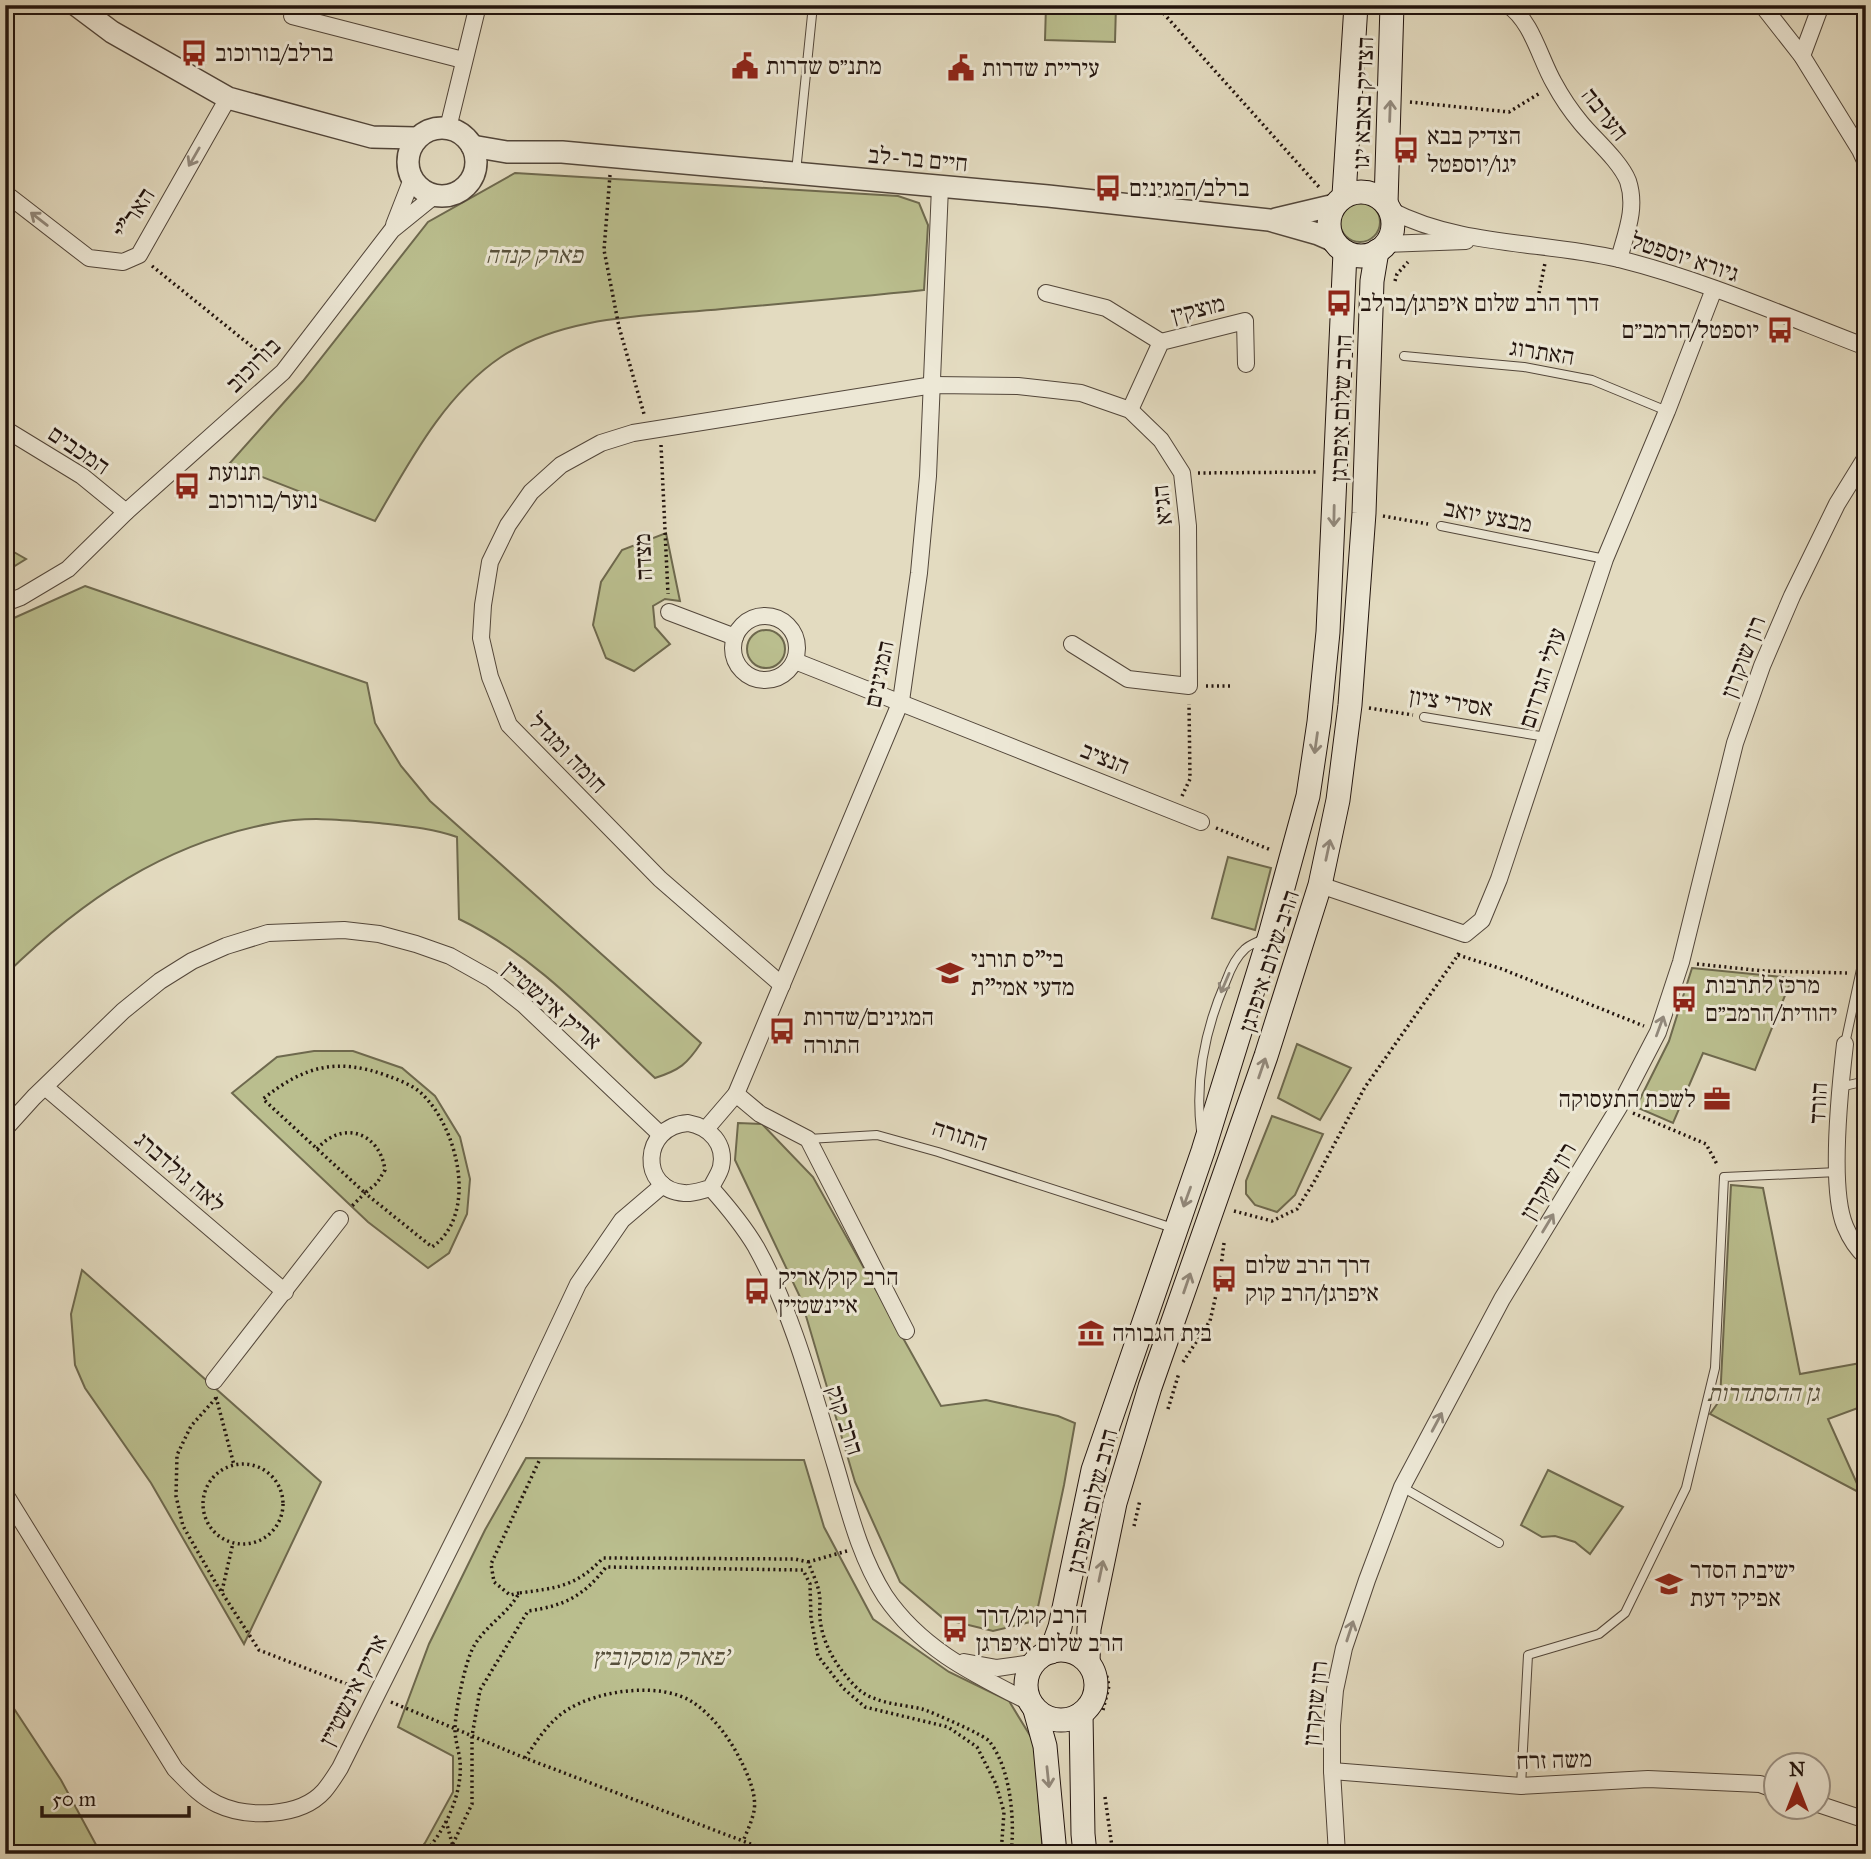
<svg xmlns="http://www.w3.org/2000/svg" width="1871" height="1859" font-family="'IM FELL Great Primer','Frank Ruhl Libre',serif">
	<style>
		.green { fill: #babe8e; stroke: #6e694e; stroke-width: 2 }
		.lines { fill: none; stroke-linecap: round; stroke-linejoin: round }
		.service-casing { stroke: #52463a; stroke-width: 10 }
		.minor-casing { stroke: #52463a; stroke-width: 18 }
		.tertiary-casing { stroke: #52463a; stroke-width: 24 }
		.secondary-casing { stroke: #22140e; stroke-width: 25 }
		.path { stroke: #22140e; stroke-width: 3.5; stroke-dasharray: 2 3.5; stroke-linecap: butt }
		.service { stroke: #ede8d6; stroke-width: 8 }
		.minor { stroke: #ede8d6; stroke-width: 16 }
		.tertiary { stroke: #ede8d6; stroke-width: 21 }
		.secondary { stroke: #ede8d6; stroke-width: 23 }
		.oneway { stroke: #92897c }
		.labels { text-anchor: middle; stroke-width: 6; stroke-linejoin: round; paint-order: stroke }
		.poi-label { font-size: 24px; fill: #22140e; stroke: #ede8d6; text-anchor: start }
		.street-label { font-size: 24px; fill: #22140e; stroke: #ede8d6 }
		.park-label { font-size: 24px; font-style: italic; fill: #57503b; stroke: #ede8d6 }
	</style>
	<rect width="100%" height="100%" fill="#e3dbc0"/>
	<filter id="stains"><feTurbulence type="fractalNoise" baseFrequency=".00286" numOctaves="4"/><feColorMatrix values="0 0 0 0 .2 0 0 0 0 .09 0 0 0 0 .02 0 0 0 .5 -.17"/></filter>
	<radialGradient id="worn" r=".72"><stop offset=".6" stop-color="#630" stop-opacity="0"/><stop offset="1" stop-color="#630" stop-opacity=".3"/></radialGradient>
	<g class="green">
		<path d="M1046 5H1116L1115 42 1045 40Z"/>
		<path d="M515 173 898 196 919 203 928 225 924 290C857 297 790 303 722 309 649 316 564 315 501 357 443 396 409 463 375 521L229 464 303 381 428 222Z"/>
		<circle cx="1360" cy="222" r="20"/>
		<path d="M666 533 680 601 665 599 653 606 655 627 670 644 634 671 606 658 593 625 601 582 622 550Z"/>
		<path d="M5 547 26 559 5 572Z"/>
		<path d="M85 586 367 683 375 723 401 766 430 801 701 1043C687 1064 680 1070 655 1078 594 1021 535 955 459 919L457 837C432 828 406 826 379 823 344 820 308 816 273 823 165 843 82 900 5 975V622Z"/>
		<circle cx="766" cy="649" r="19"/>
		<path d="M1228 857 1271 868 1255 930 1212 918Z"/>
		<path d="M1692 968 1792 978 1755 1070 1703 1053 1673 1123 1636 1107 1669 1041Z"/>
		<path d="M1297 1044 1351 1068 1320 1120 1278 1098Z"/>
		<path d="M314 1051H353L402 1068 435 1096 460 1137 470 1179 467 1214 449 1253 428 1268 368 1222 232 1093 277 1057Z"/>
		<path d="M1272 1116 1323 1134 1295 1195 1277 1212 1255 1205 1246 1194V1181Z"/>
		<path d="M738 1123 762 1124 813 1177 941 1406 986 1400 1058 1416 1075 1423 1064 1485 1035 1621 993 1631 944 1619 900 1582 855 1482 801 1299 735 1160Z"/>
		<path d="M1731 1185 1763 1188 1800 1374 1866 1362V1405L1828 1419 1859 1488 1866 1486V1496L1710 1414 1720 1400Z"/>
		<path d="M82 1270 321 1482 244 1644 151 1483 85 1388 75 1365 71 1314Z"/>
		<path d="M526 1458 804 1460 824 1527 873 1619 949 1672 1009 1701 1034 1742 1043 1854H416L425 1843 453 1792V1756L398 1727 429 1644 485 1530Z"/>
		<path d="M1548 1470 1623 1507 1590 1554 1575 1542 1555 1536 1542 1537 1521 1525Z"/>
		<path d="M5 1695 61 1780 101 1854H5Z"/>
	</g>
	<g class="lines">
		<g class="service-casing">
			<g id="service">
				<path d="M796 172 813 5"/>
				<path d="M1404 356 1524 367 1592 380 1667 411"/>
				<path d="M1441 526 1605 559"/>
				<path d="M1424 717 1546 737"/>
				<path d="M1845 1044 1866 946"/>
				<path d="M1840 1087 1866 1081"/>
				<path d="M1201 1131C1195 1080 1205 1029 1226 981 1230 970 1236 957 1245 949 1250 944 1258 942 1265 938"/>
				<path d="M808 1139 877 1135 938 1152 1173 1228"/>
				<path d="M1402 1487 1499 1543"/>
				<path d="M1521 1786 1528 1655 1599 1634 1625 1613 1686 1488 1715 1368 1724 1177 1838 1172"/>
			</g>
		</g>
		<g class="minor-casing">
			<g id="minor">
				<path d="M1508 5C1532 21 1540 59 1554 83 1561 96 1571 111 1581 123 1595 140 1620 161 1628 181 1637 208 1626 233 1619 259"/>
				<path d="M1762 5 1802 56 1860 150 1866 163"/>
				<path d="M292 16 463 60"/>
				<path d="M1802 56 1821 5"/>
				<path d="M448 128 478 5"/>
				<path d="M5 193 89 258 123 262 139 255 228 98"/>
				<path d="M1390 210C1461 247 1543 241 1619 259 1703 280 1785 316 1866 347"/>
				<path d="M394 225 412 179"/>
				<path d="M1385 244 1466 241"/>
				<path d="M1046 293 1106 308 1161 342"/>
				<path d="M1130 410 1161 342 1245 321 1246 364"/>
				<path d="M5 429 82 476 126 512"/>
				<path d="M5 603 21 597 68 569 126 512 283 372 392 230 434 196"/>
				<path d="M669 612 735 637"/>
				<circle cx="765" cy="648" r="32"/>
				<path d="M795 661 1201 822"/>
				<path d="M1320 885 1465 934 1482 920 1499 879 1605 559 1667 411 1714 289"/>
				<path d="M782 985 660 879 509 725 490 677 481 638 483 605 490 562 508 525 531 492 561 465 601 443 633 433 933 385 1018 386 1081 393 1130 410 1161 440 1182 473 1188 526 1189 686 1128 679 1072 644"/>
				<path d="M1845 1044C1840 1087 1829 1188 1845 1226 1850 1238 1857 1249 1866 1257"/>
				<path d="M45 1087 285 1292"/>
				<path d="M736 1094 760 1114 808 1139 906 1331"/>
				<path d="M688 1123C710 1127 726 1144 721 1167 719 1175 714 1180 711 1188 702 1190 693 1194 684 1193 639 1190 641 1126 688 1123Z"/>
				<path d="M5 1129 34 1097 123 1011 160 981 192 961 226 946 268 933 344 930 379 934 416 944 450 956 491 979 524 1005 660 1134"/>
				<path d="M706 1129 736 1094 901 701 919 573 928 476 940 187"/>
				<path d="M711 1188C727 1206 743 1225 756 1247 793 1313 814 1395 836 1467 849 1511 860 1557 885 1596 921 1649 974 1674 1029 1702"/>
				<path d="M214 1381 340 1219"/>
				<path d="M5 1494 175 1769C188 1782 200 1796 217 1804 246 1818 300 1818 324 1791 330 1784 335 1776 340 1768L515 1418 578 1284 622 1220 663 1185"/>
				<path d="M964 1662 997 1668 1032 1663"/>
				<path d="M1332 1771 1521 1786 1648 1779 1760 1784 1776 1790"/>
				<path d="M1818 1804 1866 1820"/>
				<path d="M1337 1854 1332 1771V1725L1335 1690 1344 1648 1367 1580 1402 1487 1460 1378 1502 1299 1619 1107 1658 1032 1681 962 1735 743 1762 666 1792 596 1837 504 1866 457"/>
			</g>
		</g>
		<g class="tertiary-casing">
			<g id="tertiary">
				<path d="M76 5 112 32 228 98 372 137 416 138"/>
				<circle cx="442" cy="162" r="34"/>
				<path d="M472 146 507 152H562L1048 196 1269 220 1318 234 1334 241"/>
				<path d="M1276 219 1335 205"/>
			</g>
		</g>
		<g class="secondary-casing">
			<g id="secondary">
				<circle cx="1361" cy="224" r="32"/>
				<path d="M1344 195 1356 5"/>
				<path d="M1386 203 1392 5"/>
				<circle cx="1061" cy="1685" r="35"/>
				<path d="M1051 1652 1060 1627 1093 1470 1203 1151 1270 935 1308 796 1319 722 1328 632 1345 252"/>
				<path d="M1088 1662 1089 1629 1115 1503 1150 1387 1266 1056 1320 885 1338 800 1350 705 1364 513 1372 281 1377 251"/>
				<path d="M1035 1710 1045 1746 1055 1854"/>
				<path d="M1081 1714 1083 1834 1085 1854"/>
			</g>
		</g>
		<g class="path">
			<path d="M1156 5 1319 187"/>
			<path d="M1410 102 1509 112 1540 93"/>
			<path d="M610 175 604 250 619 327 644 414"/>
			<path d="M152 266 271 362"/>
			<path d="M1395 281 1397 274 1408 262"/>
			<path d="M1539 293 1545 263"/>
			<path d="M661 445 668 594"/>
			<path d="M1198 473 1317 472"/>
			<path d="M1383 516 1428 524"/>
			<path d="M1206 686H1231"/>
			<path d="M1369 708 1413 715"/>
			<path d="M1182 796 1190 779 1189 704"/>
			<path d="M1216 828 1271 850"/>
			<path d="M1458 955 1502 969 1644 1026"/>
			<path d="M1697 964 1764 971 1847 973"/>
			<path d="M1633 1113 1706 1144 1718 1166"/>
			<path d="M317 1149C343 1119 380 1133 385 1170L377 1183 365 1193 263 1099C304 1066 337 1057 388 1076 399 1080 412 1085 421 1093 458 1127 479 1215 432 1247L365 1193 351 1207"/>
			<path d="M1234 1211 1272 1221 1297 1209 1314 1182 1365 1087 1458 955 1460 950"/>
			<path d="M1183 1362 1210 1321 1219 1282 1224 1243"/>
			<path d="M216 1397 234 1465"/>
			<path d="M216 1398 191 1426 177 1455 176 1496 183 1526 217 1585 259 1650 362 1690"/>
			<path d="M1168 1409 1179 1373"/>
			<circle cx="243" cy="1504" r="40"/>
			<path d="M1134 1526 1140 1500"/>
			<path d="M808 1562 847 1551"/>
			<path d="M222 1591 233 1543"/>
			<path d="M519 1593 510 1595 494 1582 491 1564 539 1461"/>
			<path d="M391 1702 525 1758 777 1854"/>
			<path d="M1103 1710 1109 1686 1106 1673"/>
			<path d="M525 1758C537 1741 548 1722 567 1710 598 1690 662 1681 694 1703 714 1717 730 1739 741 1761 748 1775 757 1795 754 1811 752 1821 747 1832 743 1841"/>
			<path d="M1105 1797 1113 1854"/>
			<path d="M446 1821 455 1854"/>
			<path d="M423 1854C445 1832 463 1793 460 1761 459 1751 455 1740 455 1730 455 1712 465 1661 474 1646 485 1626 508 1614 519 1593 556 1588 576 1587 603 1558L795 1559 808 1562C812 1572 817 1582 819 1592 821 1601 819 1610 820 1619 823 1646 838 1669 857 1688 874 1704 901 1704 922 1709 932 1712 984 1735 989 1741 1011 1768 1015 1821 1011 1854"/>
			<path d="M448 1854 472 1804V1736L480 1690 528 1611C564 1606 584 1596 606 1567L803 1570 810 1584 811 1618 818 1656 843 1688 865 1707 948 1727 977 1747 996 1784 1004 1812 1001 1854"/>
		</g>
		<use href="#service" class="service"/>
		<use href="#minor" class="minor"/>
		<use href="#tertiary" class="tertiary"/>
		<use href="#secondary" class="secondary"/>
	</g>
	<defs><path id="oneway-shaft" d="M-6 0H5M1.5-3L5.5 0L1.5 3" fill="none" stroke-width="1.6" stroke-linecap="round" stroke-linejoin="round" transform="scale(1.75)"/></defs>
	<g class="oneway">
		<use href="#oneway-shaft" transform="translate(1390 111) rotate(-88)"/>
		<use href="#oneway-shaft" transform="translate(194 157) rotate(120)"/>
		<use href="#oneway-shaft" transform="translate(39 219) rotate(-142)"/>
		<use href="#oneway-shaft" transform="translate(1334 516) rotate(91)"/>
		<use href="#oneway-shaft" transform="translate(1316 743) rotate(98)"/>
		<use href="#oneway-shaft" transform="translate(1328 850) rotate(-78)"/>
		<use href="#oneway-shaft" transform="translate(1225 983) rotate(113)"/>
		<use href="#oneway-shaft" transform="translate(1660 1026) rotate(-70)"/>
		<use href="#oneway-shaft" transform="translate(1262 1068) rotate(-71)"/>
		<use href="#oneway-shaft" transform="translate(1187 1197) rotate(110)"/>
		<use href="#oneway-shaft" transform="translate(1548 1223) rotate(-59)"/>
		<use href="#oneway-shaft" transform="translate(1187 1283) rotate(-71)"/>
		<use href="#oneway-shaft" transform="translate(1437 1422) rotate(-62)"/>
		<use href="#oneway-shaft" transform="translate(1101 1571) rotate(-78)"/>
		<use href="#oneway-shaft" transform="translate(1350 1631) rotate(-72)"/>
		<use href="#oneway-shaft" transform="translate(1048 1777) rotate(84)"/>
	</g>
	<defs>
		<g id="bus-bare" transform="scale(2.1)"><path d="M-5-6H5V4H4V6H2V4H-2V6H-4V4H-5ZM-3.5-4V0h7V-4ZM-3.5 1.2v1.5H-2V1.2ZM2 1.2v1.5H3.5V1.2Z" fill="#8f2418" stroke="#ede8d6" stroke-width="2.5" paint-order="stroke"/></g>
		<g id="civic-bare" transform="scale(2.1)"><path d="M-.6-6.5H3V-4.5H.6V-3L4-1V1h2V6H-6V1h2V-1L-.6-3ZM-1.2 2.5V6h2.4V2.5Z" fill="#8f2418" stroke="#ede8d6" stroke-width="2.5" paint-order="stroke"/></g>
		<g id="school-bare" transform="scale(2.1)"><path d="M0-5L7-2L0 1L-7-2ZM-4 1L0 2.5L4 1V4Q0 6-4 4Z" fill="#8f2418" stroke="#ede8d6" stroke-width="2.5" paint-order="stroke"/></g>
		<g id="office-bare" transform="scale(2.1)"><path d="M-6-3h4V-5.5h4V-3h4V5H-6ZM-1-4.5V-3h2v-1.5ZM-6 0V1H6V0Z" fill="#8f2418" stroke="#ede8d6" stroke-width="2.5" paint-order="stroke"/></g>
		<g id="museum-bare" transform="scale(2.1)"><path d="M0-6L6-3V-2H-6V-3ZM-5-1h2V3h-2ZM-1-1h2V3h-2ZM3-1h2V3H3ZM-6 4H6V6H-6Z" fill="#8f2418" stroke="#ede8d6" stroke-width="2.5" paint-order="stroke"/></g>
		<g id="university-bare" transform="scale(2.1)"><path d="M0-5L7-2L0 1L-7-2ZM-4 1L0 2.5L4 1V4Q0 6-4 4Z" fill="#8f2418" stroke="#ede8d6" stroke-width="2.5" paint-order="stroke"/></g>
	</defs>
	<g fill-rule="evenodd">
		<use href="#bus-bare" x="194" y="53"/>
		<use href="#civic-bare" x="745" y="66"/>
		<use href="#civic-bare" x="961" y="68"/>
		<use href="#bus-bare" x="1406" y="150"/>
		<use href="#bus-bare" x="1108" y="188"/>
		<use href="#bus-bare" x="1339" y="303"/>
		<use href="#bus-bare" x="1780" y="330"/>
		<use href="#bus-bare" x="187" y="486"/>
		<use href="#school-bare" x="950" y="973"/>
		<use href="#bus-bare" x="1684" y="999"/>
		<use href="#bus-bare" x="782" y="1031"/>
		<use href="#office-bare" x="1717" y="1099"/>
		<use href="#bus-bare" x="1224" y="1279"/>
		<use href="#bus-bare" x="757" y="1291"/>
		<use href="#museum-bare" x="1091" y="1333"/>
		<use href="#university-bare" x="1669" y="1584"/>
		<use href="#bus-bare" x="955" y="1629"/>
	</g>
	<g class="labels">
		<g class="poi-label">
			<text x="215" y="61">ברלב/בורוכוב</text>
			<text x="766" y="74">מתנ״ס שדרות</text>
			<text x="982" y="76">עיריית שדרות</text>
			<text x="1427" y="144">הצדיק בבא<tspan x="1427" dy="28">יגו/יוספטל</tspan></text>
			<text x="1129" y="196">ברלב/המגינים</text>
			<text x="1360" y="311">דרך הרב שלום איפרגן/ברלב</text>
			<text x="1759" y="338" text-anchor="end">יוספטל/הרמב״ם</text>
			<text x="208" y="480">תנועת<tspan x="208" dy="28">נוער/בורוכוב</tspan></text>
			<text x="971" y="967">בי"ס תורני<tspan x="971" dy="28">מדעי אמי"ת</tspan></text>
			<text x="1705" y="993">מרכז לתרבות<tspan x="1705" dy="28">יהודית/הרמב״ם</tspan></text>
			<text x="803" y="1025">המגינים/שדרות<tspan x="803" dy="28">התורה</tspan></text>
			<text x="1696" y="1107" text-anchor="end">לשכת התעסוקה</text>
			<text x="1245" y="1273">דרך הרב שלום<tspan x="1245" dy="28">איפרגן/הרב קוק</tspan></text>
			<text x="778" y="1285">הרב קוק/אריק<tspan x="778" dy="28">איינשטיין</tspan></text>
			<text x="1112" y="1341">בית הגבורה</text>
			<text x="1690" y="1578">ישיבת הסדר<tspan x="1690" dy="28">אפיקי דעת</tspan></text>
			<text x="976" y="1623">הרב קוק/דרך<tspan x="976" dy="28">הרב שלום איפרגן</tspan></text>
		</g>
		<g class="street-label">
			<text transform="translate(1363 103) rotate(-88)" y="8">הצדיק באבא יגו</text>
			<text transform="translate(1605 114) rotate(52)" y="8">הערבה</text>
			<text transform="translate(918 159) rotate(5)" y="8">חיים בר-לב</text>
			<text transform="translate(134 213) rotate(-57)" y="8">האר"י</text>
			<text transform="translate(1685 257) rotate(18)" y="8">גיורא יוספטל</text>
			<text transform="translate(1198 309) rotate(-14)" y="8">מוצקין</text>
			<text transform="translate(1542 352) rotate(9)" y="8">האתרוג</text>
			<text transform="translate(253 365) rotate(-45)" y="8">בורוכוב</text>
			<text transform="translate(1341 408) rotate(-88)" y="8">הרב שלום איפרגן</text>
			<text transform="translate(79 450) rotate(34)" y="8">המכבים</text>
			<text transform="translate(1162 505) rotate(-96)" y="8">הגיא</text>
			<text transform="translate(1488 516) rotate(11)" y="8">מבצע יואב</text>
			<text transform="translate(643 557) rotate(-93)" y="8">מצדה</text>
			<text transform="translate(1743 657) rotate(-69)" y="8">רון שוקרון</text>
			<text transform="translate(879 674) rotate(-78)" y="8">המגינים</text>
			<text transform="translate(1542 678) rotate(-72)" y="8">עולי הגרדום</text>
			<text transform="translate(1451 702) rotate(9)" y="8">אסירי ציון</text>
			<text transform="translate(568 753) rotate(46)" y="8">חומה ומגדל</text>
			<text transform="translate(1105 758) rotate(22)" y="8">הנציב</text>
			<text transform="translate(1269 961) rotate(-72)" y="8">הרב שלום איפרגן</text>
			<text transform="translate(552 1005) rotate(41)" y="8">אריק אינשטיין</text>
			<text transform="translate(1818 1103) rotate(-87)" y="8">הורד</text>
			<text transform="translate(960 1135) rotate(17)" y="8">התורה</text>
			<text transform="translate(180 1172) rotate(41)" y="8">לאה גולדברג</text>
			<text transform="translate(1548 1181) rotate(-59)" y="8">רון שוקרון</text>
			<text transform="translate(845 1420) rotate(72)" y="8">הרב קוק</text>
			<text transform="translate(1092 1501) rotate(-76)" y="8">הרב שלום איפרגן</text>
			<text transform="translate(353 1690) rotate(-63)" y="8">אריק אינשטיין</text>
			<text transform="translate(1315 1703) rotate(-84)" y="8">רון שוקרון</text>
			<text transform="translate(1554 1760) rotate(-2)" y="8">משה זרח</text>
		</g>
		<g class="park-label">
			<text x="534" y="263">פארק קנדה</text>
			<text x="1763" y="1401">גן ההסתדרות</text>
			<text x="661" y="1665">פארק מוסקוביץ'</text>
		</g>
	</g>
	<rect width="1871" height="1859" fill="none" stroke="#e3dbc0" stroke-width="28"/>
	<rect x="7" y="7" width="1857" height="1845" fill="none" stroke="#22140e" stroke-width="3.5"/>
	<rect x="14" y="14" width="1843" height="1831" fill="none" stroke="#22140e" stroke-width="2"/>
	<g transform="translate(1797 1786)"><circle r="33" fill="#ede8d6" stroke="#9c9386" stroke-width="2"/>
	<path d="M0-5L12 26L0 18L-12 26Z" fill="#8f2418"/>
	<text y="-10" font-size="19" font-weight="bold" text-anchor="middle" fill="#22140e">N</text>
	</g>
	<path d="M42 1806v10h147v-10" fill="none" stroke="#22140e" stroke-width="3.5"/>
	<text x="52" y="1806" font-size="21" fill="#22140e" stroke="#ede8d6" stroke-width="5" paint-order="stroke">50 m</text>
	<rect width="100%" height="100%" filter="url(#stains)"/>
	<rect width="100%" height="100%" fill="url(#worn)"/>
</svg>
